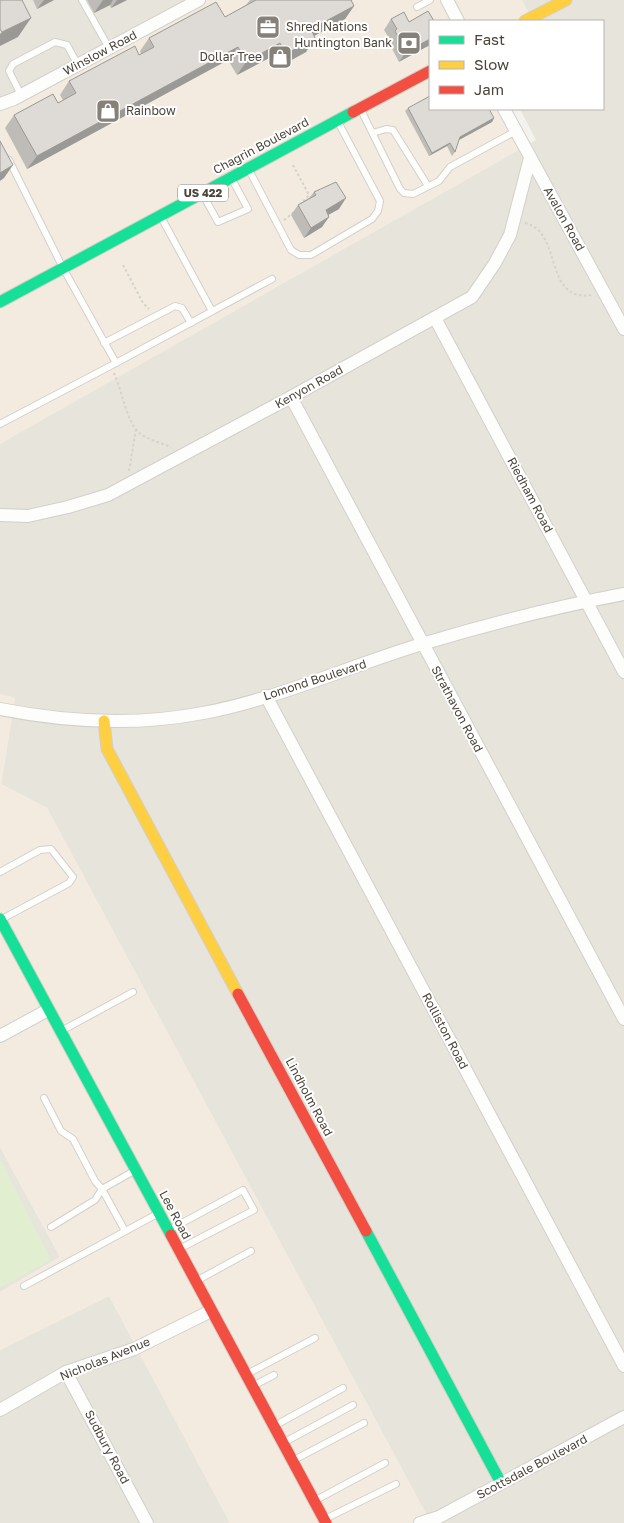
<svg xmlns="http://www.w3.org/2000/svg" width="624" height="1523" font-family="'Golos Text',sans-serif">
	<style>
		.residential { fill: #e7e4dc }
		.commercial { fill: #f3ebdf }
		.green { fill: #e1eecf }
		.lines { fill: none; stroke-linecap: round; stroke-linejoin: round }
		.lane-casing { stroke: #d2d0cb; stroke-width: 8 }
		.street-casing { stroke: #d2d0cb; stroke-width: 14 }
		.fast-casing { stroke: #d3cfc5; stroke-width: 13 }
		.slow-casing { stroke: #d3cfc5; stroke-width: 13 }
		.jam-casing { stroke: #d3cfc5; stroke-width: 13 }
		.path { stroke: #d3d2cc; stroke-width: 2; stroke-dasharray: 2.5 2.5; stroke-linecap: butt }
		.lane { stroke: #fdfdfc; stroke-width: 6 }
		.street { stroke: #fdfdfc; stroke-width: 12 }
		.fast { stroke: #16e098; stroke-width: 11 }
		.slow { stroke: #ffcf43; stroke-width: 11 }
		.jam { stroke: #f24e42; stroke-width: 11 }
		.wall { fill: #bfbcb8 }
		.shaded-wall { fill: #9b9996 }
		.building { fill: #dedbd6; stroke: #9b9996 }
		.labels { text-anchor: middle; stroke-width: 4; stroke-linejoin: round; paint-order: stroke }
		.shield { fill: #fff; stroke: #817c74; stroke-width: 1 }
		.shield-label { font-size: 11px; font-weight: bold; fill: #4b4439 }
		.poi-label { font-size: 12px; fill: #4b4439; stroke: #fff; text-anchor: start }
		.street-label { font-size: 12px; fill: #4b4439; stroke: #fff }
	</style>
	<rect width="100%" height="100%" fill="#f4f2ee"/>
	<g class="residential">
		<path d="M0 0H199L0 104Z"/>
		<path d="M462 0H624V1523H431L47 808 1 784 15 698 0 694V444L13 435 536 140 520 109H603V21H474Z"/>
		<path d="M0 1147 60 1257 0 1292Z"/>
		<path d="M109 1296 230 1523H0V1350Z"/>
	</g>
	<g class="commercial">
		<path d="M199 0H522L532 18 525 21H430V109H504L524 147 0 444V104Z"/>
		<path d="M0 694 15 698 1 784 47 808 431 1523H230L109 1296 0 1350V1292L60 1257 0 1147Z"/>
	</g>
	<path class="green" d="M0 1159 51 1260 0 1288Z"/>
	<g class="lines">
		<g class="lane-casing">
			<g id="lane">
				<path d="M82 0 109 48"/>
				<path d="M417 7 430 0"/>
				<path d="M21 95 9 71 13 64 55 42 67 45 78 65"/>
				<path d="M361 110 400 189 404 193 413 194 439 181 450 167 516 131"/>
				<path d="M373 133 386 129 393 130 428 186"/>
				<path d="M9 160 63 268 116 363 272 279"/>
				<path d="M249 170 291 250 299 255H311L372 219 378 211 380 201 338 122"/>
				<path d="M203 195 218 222 248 209 233 181"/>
				<path d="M161 217 212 311"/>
				<path d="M104 343 175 306 182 308 191 323"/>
				<path d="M0 424 116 363"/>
				<path d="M0 872 40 850 51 849 73 877 69 883 2 919"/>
				<path d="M63 1030 133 992"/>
				<path d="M44 1098 61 1131 73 1139 95 1181 102 1189 134 1171"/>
				<path d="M102 1189 125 1231"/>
				<path d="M51 1227 95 1200 102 1189"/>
				<path d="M169 1230 243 1190 254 1210 181 1248"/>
				<path d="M198 1280 251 1251"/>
				<path d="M24 1286 157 1214"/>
				<path d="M247 1374 315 1338"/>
				<path d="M253 1386 274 1375"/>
				<path d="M276 1425 343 1388"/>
				<path d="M283 1443 353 1405"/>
				<path d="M294 1460 364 1423"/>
				<path d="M316 1500 385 1463"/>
				<path d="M325 1519 396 1484"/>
			</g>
		</g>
		<g class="street-casing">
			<g id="street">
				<path d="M447 0 458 21"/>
				<path d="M0 104 14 99 199 0"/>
				<path d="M504 109 624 329"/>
				<path d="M435 318 624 672"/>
				<path d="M291 397 624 1019"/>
				<path d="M0 515 28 516 68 507 108 495 291 397 472 297 495 263 510 235 530 158"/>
				<path d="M266 696 624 1366"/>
				<path d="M0 709C66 722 136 726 203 713 278 699 349 666 422 644 488 624 556 607 624 594"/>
				<path d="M0 1036 48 1010"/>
				<path d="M66 1372 147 1523"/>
				<path d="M0 1410 66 1372 134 1349 211 1311"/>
				<path d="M420 1523 439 1517 624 1417"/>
			</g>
		</g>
		<g class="fast-casing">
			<g id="fast">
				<path d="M0 302 353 112"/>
				<path d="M0 919 171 1235"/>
				<path d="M366 1231 501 1483"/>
			</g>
		</g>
		<g class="slow-casing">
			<g id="slow">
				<path d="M525 21 566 0"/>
				<path d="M104 721 107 749 238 994"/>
			</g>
		</g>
		<g class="jam-casing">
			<g id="jam">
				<path d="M353 112 430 71"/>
				<path d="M238 994 366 1231"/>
				<path d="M171 1235 326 1523"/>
			</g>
		</g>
		<g class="path">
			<path d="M293 165 309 195 300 205"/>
			<path d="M284 220 294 212"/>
			<path d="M525 223C563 231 543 302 591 295"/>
			<path d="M123 265 143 303 149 309"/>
			<path d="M114 373C122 391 126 419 138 432 146 439 161 443 171 447"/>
			<path d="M129 471 136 429"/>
		</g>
		<use href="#lane" class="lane"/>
		<use href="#street" class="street"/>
		<use href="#fast" class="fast"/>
		<use href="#slow" class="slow"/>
		<use href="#jam" class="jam"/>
	</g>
	<g class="wall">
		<path d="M33 0H54L37 9Z"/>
		<path d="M87 0H127L111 8 110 5 94 13Z"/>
		<path d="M250 0H351L354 6 345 19 314 36 306 52 277 68 271 57 237 75 228 60 27 169 5 128 14 115 58 103 63 100 60 95 69 81 139 55 141 54 140 51 149 38 225 17 246 5Z"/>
		<path d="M391 19 409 22 434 21 399 62 388 41 389 38 384 30Z"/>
		<path d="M408 108 494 118 492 122 459 140 455 152 452 156 447 146 429 156 405 111Z"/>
		<path d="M314 192 339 209 328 215 322 227 304 238 291 215 298 205 309 198Z"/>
	</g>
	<g class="shaded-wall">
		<path d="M44 0H54L37 9Z"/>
		<path d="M103 0H113L110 5 94 13Z"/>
		<path d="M117 0H127L111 8Z"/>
		<path d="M354 6 345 19 301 43 311 29Z"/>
		<path d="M31 18 18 37 0 46V34L2 32Z"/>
		<path d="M315 38 306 52 277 68 286 54Z"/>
		<path d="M430 39V45L399 62 406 52Z"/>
		<path d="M280 43 271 57 237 75 246 62Z"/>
		<path d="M238 47 228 60 27 169 37 156Z"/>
		<path d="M494 118 492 122 457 141 460 137Z"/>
		<path d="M450 143 447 146 429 156 432 153Z"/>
		<path d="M13 165 4 178 0 181V173Z"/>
		<path d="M346 198 339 209 319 220 326 210Z"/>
		<path d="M329 217 322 227 304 238 311 228Z"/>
	</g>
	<g class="building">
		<path d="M0 0H22L31 18 2 32 0 29Z"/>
		<path d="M256 0H351L354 6 311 29 315 38 286 54 280 43 246 62 238 47 37 156 14 115 53 94 58 103 76 93 69 81 135 46 139 55 154 47 149 38 216 2 225 17Z"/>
		<path d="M428 11 434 21H430V39L406 52 395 31 397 29 391 19 404 12 409 22Z"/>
		<path d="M430 96V109H489L494 118 460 137 455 152 450 143 432 153 408 108Z"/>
		<path d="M0 141 13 165 0 173Z"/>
		<path d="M336 182 346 198 326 210 329 217 311 228 298 205 316 195 314 192Z"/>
	</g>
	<defs>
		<g id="office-square" transform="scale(1.25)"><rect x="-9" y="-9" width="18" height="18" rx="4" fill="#868178" stroke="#fff"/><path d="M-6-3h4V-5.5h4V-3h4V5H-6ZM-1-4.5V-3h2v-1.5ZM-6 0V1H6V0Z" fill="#fff"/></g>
		<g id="bank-square" transform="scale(1.25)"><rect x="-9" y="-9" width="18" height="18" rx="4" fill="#868178" stroke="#fff"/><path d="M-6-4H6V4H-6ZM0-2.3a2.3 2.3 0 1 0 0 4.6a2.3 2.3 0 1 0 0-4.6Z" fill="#fff"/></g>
		<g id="shop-square" transform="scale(1.25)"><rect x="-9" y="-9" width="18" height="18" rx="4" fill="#868178" stroke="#fff"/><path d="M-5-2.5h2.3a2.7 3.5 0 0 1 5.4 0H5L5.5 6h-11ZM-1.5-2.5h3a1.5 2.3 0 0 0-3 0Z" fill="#fff"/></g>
	</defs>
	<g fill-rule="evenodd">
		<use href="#office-square" x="268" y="27"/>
		<use href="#bank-square" x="409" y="43"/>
		<use href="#shop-square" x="280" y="57"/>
		<use href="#shop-square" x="108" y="111"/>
	</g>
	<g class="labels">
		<rect class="shield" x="178" y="184.5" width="50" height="17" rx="4"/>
		<g class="shield-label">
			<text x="203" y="197">US 422</text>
		</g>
		<g class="poi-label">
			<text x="286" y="31">Shred Nations</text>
			<text x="392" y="47" text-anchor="end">Huntington Bank</text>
			<text x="262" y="61" text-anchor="end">Dollar Tree</text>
			<text x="126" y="115">Rainbow</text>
		</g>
		<g class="street-label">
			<text transform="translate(100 53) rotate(-28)" y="4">Winslow Road</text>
			<text transform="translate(261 146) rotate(-28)" y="4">Chagrin Boulevard</text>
			<text transform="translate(564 219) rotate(61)" y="4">Avalon Road</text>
			<text transform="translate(309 387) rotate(-29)" y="4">Kenyon Road</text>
			<text transform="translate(530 495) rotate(62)" y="4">Riedham Road</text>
			<text transform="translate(315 680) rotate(-18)" y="4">Lomond Boulevard</text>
			<text transform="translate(457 709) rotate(62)" y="4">Strathavon Road</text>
			<text transform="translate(445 1031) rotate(62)" y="4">Rolliston Road</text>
			<text transform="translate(309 1097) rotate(62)" y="4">Lindholm Road</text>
			<text transform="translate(175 1215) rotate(62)" y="4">Lee Road</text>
			<text transform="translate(105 1359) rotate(-22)" y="4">Nicholas Avenue</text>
			<text transform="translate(107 1447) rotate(62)" y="4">Sudbury Road</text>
			<text transform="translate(532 1467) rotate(-28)" y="4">Scottsdale Boulevard</text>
		</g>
	</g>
	<rect x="429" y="20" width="175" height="90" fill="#ffffff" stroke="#b7b4b0"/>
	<rect x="439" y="36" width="25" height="8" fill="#16e098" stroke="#b7b4b0"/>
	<text x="474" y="45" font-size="15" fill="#4b4439">Fast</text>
	<rect x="439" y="61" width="25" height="8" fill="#ffcf43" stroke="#b7b4b0"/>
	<text x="474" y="70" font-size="15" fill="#4b4439">Slow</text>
	<rect x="439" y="86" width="25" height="8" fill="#f24e42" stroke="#b7b4b0"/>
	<text x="474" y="95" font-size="15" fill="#4b4439">Jam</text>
</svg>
